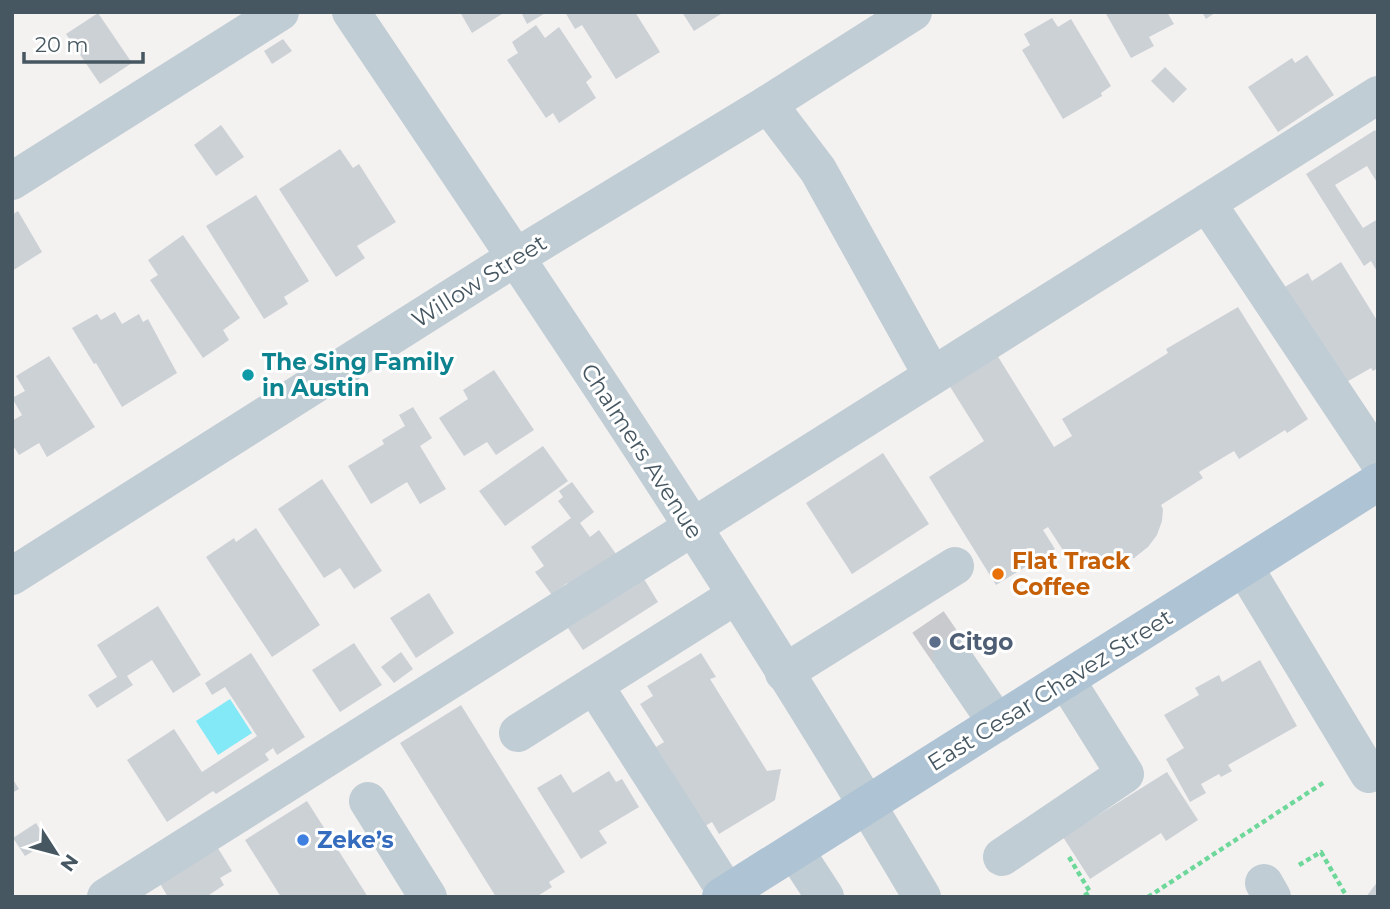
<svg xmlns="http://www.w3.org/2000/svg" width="1390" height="909" font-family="Montserrat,sans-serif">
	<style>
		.water { fill: #83e9f7 }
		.building { fill: #ccd1d6 }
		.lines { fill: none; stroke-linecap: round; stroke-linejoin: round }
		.minor-tunnel { stroke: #c8cacd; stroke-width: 38; stroke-dasharray: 38 19; stroke-linecap: butt }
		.path { stroke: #6ed89b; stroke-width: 4.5; stroke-dasharray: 5 3.5; stroke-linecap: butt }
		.minor { stroke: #c0cdd4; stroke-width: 38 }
		.major { stroke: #aec3d3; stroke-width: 38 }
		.culture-dot { fill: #0f9aa8; stroke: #fff; stroke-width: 2.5 }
		.food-dot { fill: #e8710a; stroke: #fff; stroke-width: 2.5 }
		.service-dot { fill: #5c6f8a; stroke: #fff; stroke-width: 2.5 }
		.shop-dot { fill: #3f7fe0; stroke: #fff; stroke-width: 2.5 }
		.labels { text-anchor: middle; stroke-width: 6; stroke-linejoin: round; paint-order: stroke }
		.street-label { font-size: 23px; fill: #465761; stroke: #fff }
		.culture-label { font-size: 23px; font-weight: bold; fill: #0d838f; stroke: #fff; text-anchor: start }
		.food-label { font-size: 23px; font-weight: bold; fill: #c56008; stroke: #fff; text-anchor: start }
		.service-label { font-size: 23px; font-weight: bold; fill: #4e5e75; stroke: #fff; text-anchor: start }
		.shop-label { font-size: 23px; font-weight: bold; fill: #366cbe; stroke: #fff; text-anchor: start }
	</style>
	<rect width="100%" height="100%" fill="#f4f1f1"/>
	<path class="water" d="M230 699 252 733 218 755 196 721Z"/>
	<g class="building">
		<path d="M460 12H505L472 33Z"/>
		<path d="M521 12H547L527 24Z"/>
		<path d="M565 12H635L660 52 616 79 582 25 575 29Z"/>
		<path d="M682 12H724L694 31Z"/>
		<path d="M1105 12H1167L1174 24 1149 37 1154 46 1131 58Z"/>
		<path d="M1202 12H1216L1206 19Z"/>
		<path d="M98 13 132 63 100 84 66 34Z"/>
		<path d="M1052 18 1058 27 1071 19 1111 86 1101 93 1102 96 1063 119 1022 50 1030 45 1024 34Z"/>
		<path d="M536 25 545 38 559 27 592 77 586 82 596 98 559 123 553 113 546 118 507 60 518 53 512 42Z"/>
		<path d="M283 39 292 51 272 64 264 51Z"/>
		<path d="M1307 55 1334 95 1278 132 1248 87 1292 58 1295 63Z"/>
		<path d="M1165 67 1187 89 1173 103 1151 81Z"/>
		<path d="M221 125 244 157 216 176 194 145Z"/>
		<path d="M1375 130 1378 134V184L1367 166 1335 185 1363 228 1378 219V273L1371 261 1364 266 1306 174Z"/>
		<path d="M340 149 353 168 359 164 396 222 357 246 365 258 336 277 279 189Z"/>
		<path d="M256 195 309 281 284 297 288 304 264 319 206 226Z"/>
		<path d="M18 211 42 252 12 271V215Z"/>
		<path d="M183 235 240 318 223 330 229 340 203 358 150 280 158 275 148 260Z"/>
		<path d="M1341 262 1378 322V368L1373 371 1371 368 1343 384 1283 288 1308 273 1312 281Z"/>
		<path d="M1238 307 1308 419 1287 433 1285 430 1239 459 1234 451 1199 472 1203 478 1161 505 1163 509 1162 521 1157 535 1148 547 1134 558 1106 561 1085 551 1070 561 1048 527 1043 530 1055 549 996 585 929 477 984 441 949 385 997 355 1054 447 1072 436 1062 419 1168 353 1166 349Z"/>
		<path d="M115 312 122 324 139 314 143 322 148 319 177 373 122 407 96 363 94 364 72 328 97 314 101 320Z"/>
		<path d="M49 356 95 427 47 457 39 443 19 455 12 444V421L22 415 12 398 25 391 16 376Z"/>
		<path d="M494 370 534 430 496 455 487 442 464 456 439 418 468 399 463 390Z"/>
		<path d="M413 407 432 438 420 446 446 489 420 504 407 482 371 504 348 466 384 444 382 440 405 426 399 415Z"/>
		<path d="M543 446 568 481 505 526 479 491Z"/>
		<path d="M883 453 929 524 852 574 806 503Z"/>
		<path d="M322 479 382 571 354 589 340 568 324 578 278 509Z"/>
		<path d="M572 482 594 512 580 523 590 537 599 530 616 554 569 587 567 583 552 595 535 572 544 566 531 547 571 518 558 501 563 497 559 491Z"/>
		<path d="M256 528 320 625 272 657 206 557 234 538 236 542Z"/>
		<path d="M644 579 658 602 583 650 568 628Z"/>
		<path d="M429 593 454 633 416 658 390 618Z"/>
		<path d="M158 606 201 675 173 693 152 660 127 676 133 685 97 708 88 695 117 677 97 645Z"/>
		<path d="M354 643 382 685 340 712 312 670Z"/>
		<path d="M401 652 413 669 394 683 381 667Z"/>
		<path d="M251 653 305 737 277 755 273 748 265 754 269 760 216 794 213 791 167 822 127 760 174 729 202 772 257 736 225 687 212 695 205 683Z"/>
		<path d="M701 653 716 677 710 679 767 771 781 769 775 800 719 834 712 822 705 826 656 747 664 742 640 704 653 696 647 686Z"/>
		<path d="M1260 660 1297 726 1228 765 1232 771 1221 777 1219 774 1201 784 1206 793 1190 802 1166 759 1184 748 1164 715 1199 695 1195 688 1219 675 1222 682Z"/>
		<path d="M461 705 565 872 549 882 552 887 536 897H496L400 743Z"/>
		<path d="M609 771 616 782 622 779 639 807 599 831 607 843 581 859 537 788 561 774 573 793Z"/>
		<path d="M1167 772 1198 820 1166 841 1161 833 1090 879 1063 837Z"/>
		<path d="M12 778 19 789 12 793Z"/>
		<path d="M307 801 368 897H281L245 840Z"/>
		<path d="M36 823 48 842 25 856 13 838Z"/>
		<path d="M216 845 232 871 220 878 224 885 206 897H168L159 882Z"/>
		<path d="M1378 881V897H1366Z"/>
	</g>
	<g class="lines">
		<path class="minor-tunnel" d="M928 622 952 657"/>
		<g class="path">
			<path d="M1069 857 1090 892 1082 897"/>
			<path d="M1299 865 1321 852 1347 897"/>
			<path d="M1148 897 1326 781"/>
		</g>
		<g class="minor">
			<path d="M351 12C547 303 744 595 922 897"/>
			<path d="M768 104 818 170 932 375"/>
			<path d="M12 181 280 12"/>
			<path d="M1207 203 1378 460"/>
			<path d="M1244 567 1369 774"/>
			<path d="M12 576 516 257 768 104 913 12"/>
			<path d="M952 657 997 723"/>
			<path d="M784 673 955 566"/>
			<path d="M594 685 735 596"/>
			<path d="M518 733 594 685 727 893"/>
			<path d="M368 801 428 897"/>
			<path d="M795 851 825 897"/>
			<path d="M1002 857 1125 774 1066 680"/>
			<path d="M1264 883 1272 897"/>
			<path d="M106 897 1378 95"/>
		</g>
		<path class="major" d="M721 897 1378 482"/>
	</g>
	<circle class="culture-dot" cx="248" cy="375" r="7"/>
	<circle class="food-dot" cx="998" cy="574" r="7"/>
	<circle class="service-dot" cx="935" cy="642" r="7"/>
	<circle class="shop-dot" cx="303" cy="840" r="7"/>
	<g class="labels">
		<g class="street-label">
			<text transform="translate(479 281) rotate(-32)" y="8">Willow Street</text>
			<text transform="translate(642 451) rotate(57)" y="8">Chalmers Avenue</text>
			<text transform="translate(1050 690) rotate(-32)" y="8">East Cesar Chavez Street</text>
		</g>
		<g class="culture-label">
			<text x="262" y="370">The Sing Family<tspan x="262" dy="26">in Austin</tspan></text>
		</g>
		<g class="food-label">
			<text x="1012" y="569">Flat Track<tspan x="1012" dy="26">Coffee</tspan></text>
		</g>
		<g class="service-label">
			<text x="949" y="650">Citgo</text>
		</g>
		<g class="shop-label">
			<text x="317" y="848">Zeke’s</text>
		</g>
	</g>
	<rect width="1390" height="909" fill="none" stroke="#465761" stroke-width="28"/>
	<g transform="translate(56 853) rotate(126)" stroke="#ffffff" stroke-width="5" paint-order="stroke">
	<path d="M0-5L12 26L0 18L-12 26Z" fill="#465761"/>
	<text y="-10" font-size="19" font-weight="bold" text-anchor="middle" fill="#465761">N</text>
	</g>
	<path d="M24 52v10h119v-10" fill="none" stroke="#465761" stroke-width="3.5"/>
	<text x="35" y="52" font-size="21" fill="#465761" stroke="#ffffff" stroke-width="5" paint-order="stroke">20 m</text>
</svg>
